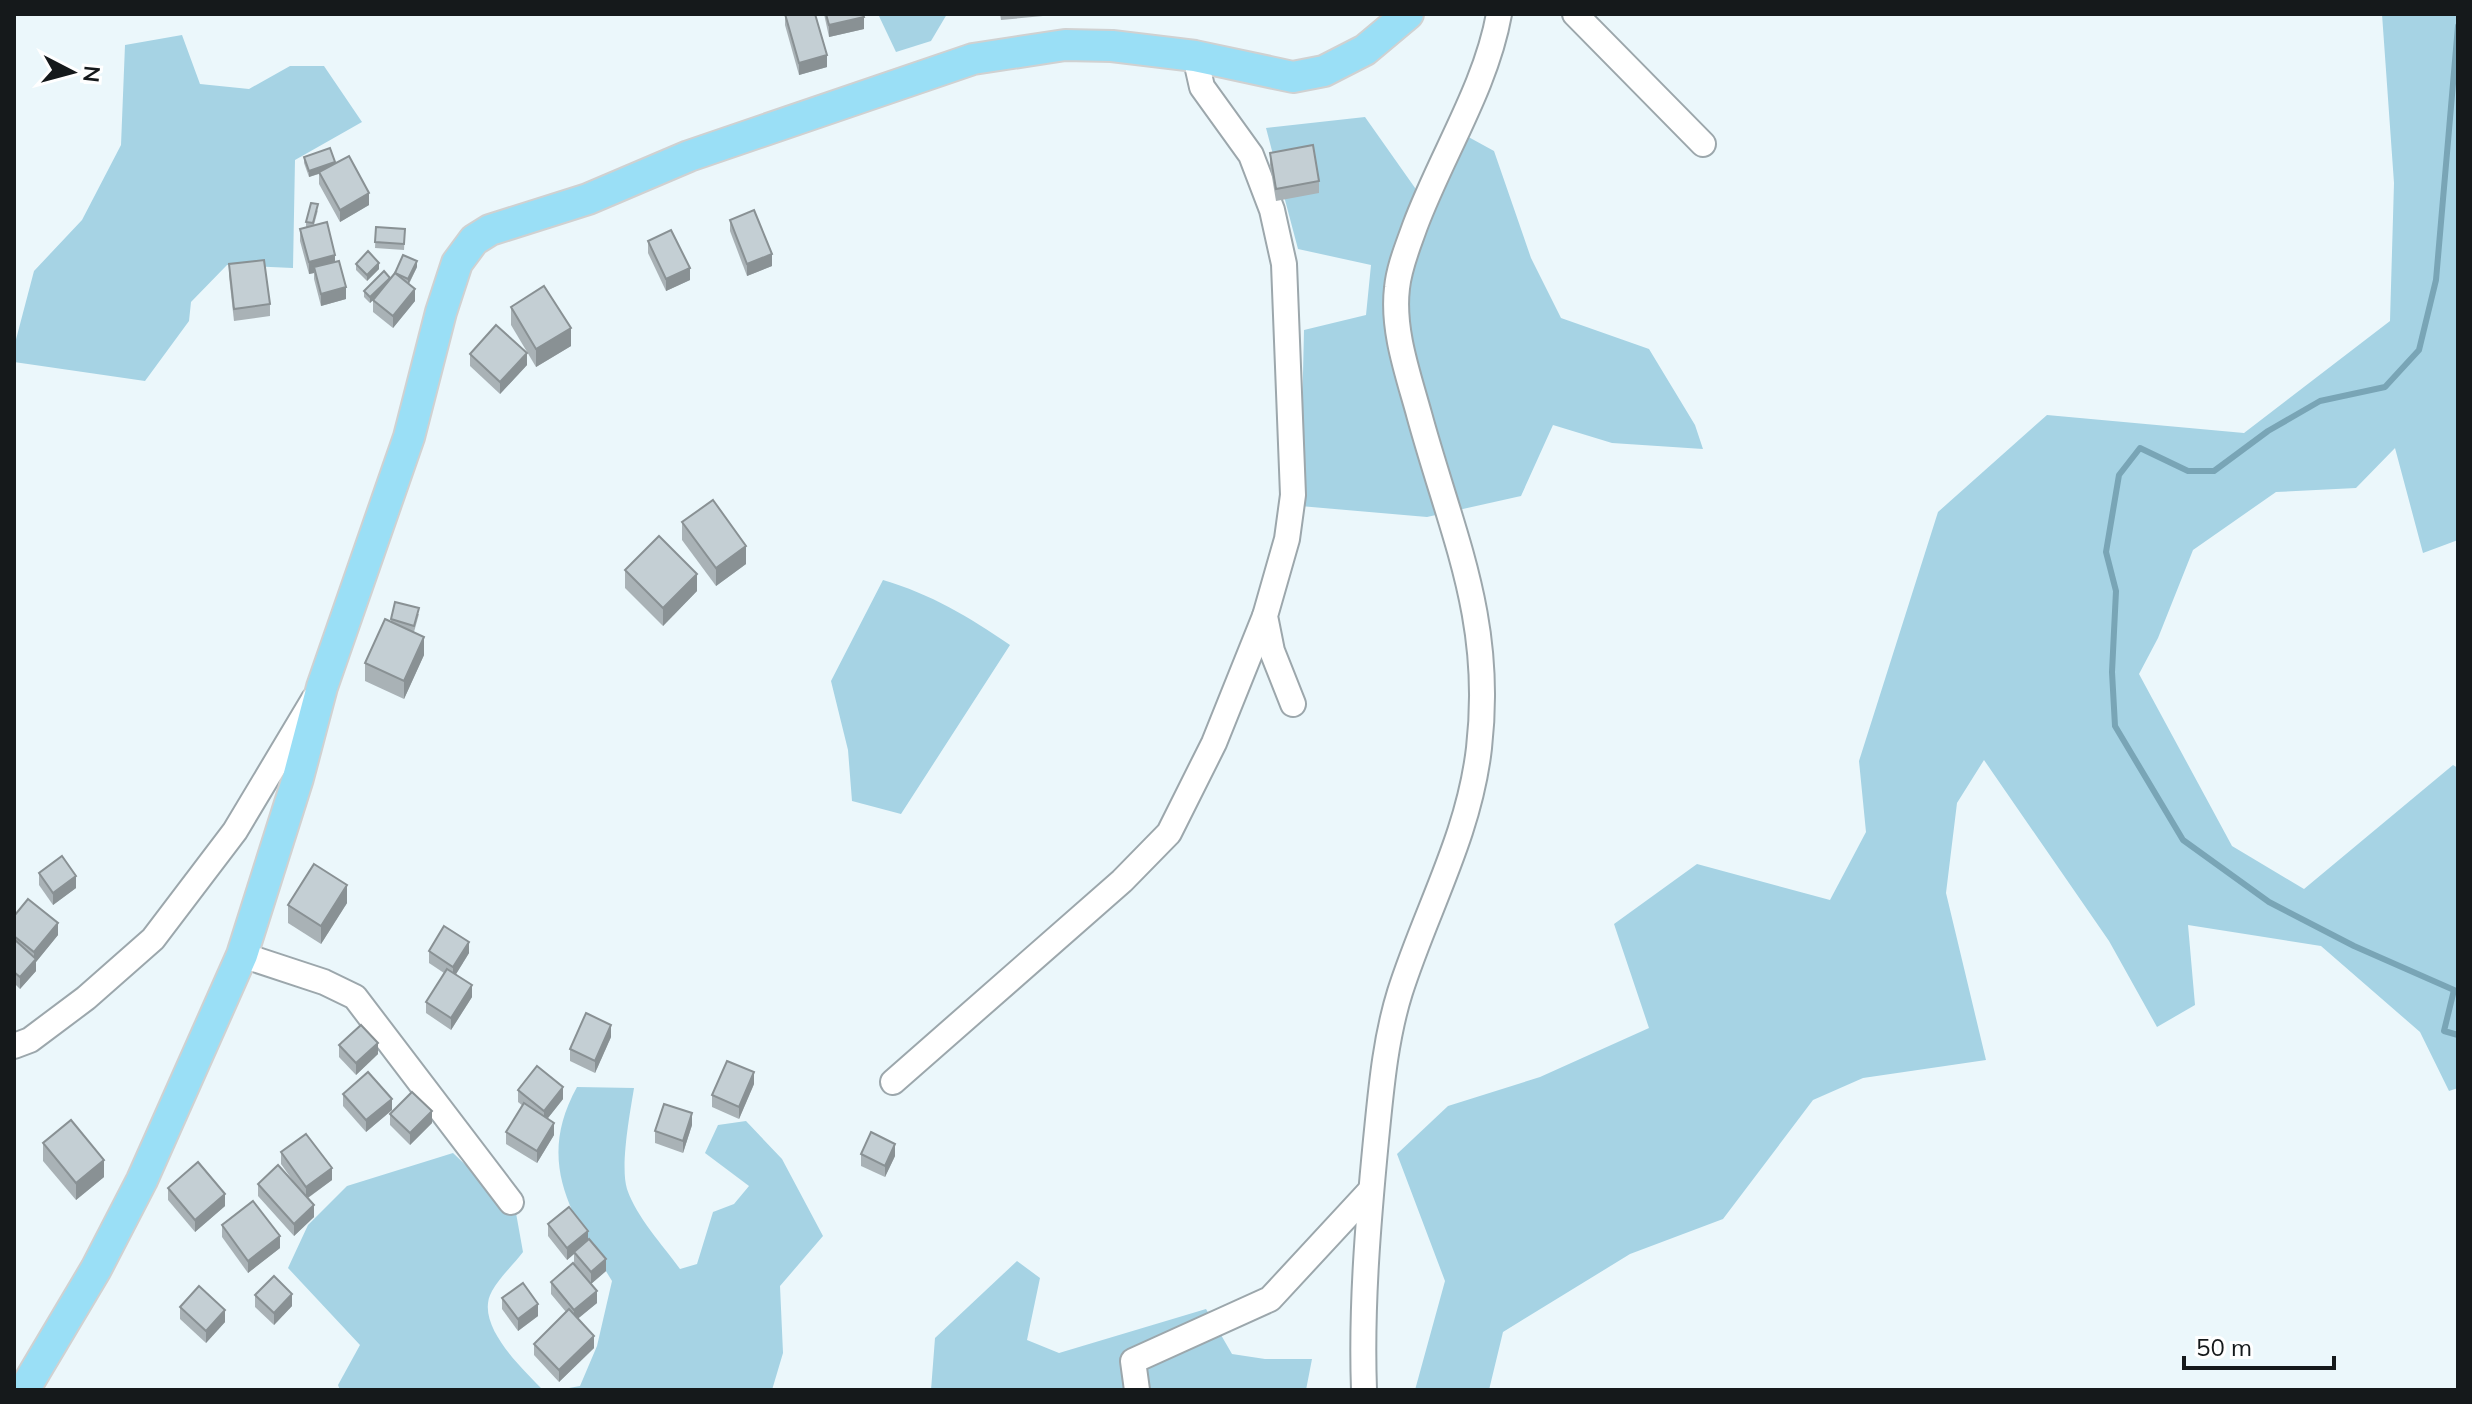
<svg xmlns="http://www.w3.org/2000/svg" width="2472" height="1404" font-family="Mulish,sans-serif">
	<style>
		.green { fill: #a6d3e4 }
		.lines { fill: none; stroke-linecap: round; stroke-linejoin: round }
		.stream { stroke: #79a5b6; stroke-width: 6 }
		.minor-casing { stroke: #9ca7ac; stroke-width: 28 }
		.major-casing { stroke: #d0d1d1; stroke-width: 34 }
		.minor { stroke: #fff; stroke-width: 24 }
		.major { stroke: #9adff6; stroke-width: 30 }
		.wall { fill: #a9b2b6 }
		.shaded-wall { fill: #899194 }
		.building { fill: #c4cfd4; stroke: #899194; stroke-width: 2 }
	</style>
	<rect width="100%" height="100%" fill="#ebf7fb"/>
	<g class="green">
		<path d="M878 14H947L931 41 896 52Z"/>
		<path d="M2382 14H2458V540L2423 553 2395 448 2356 488 2276 492 2193 550 2158 638 2139 674 2232 846 2304 889 2453 765 2458 768V1088L2449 1091 2420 1032 2321 946 2188 925 2195 1005 2157 1027 2109 941 1984 760 1957 803 1946 893 1986 1060 1863 1078 1813 1100 1723 1219 1630 1254 1503 1332 1489 1390H1415L1445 1281 1397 1154 1448 1106 1540 1077 1649 1028 1614 924 1697 864 1830 900 1866 832 1859 761 1938 512 2047 415 2244 433 2390 321 2394 183Z"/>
		<path d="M182 35 200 84 249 89 290 66H324L362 122 295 160 293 268 227 265 191 302 189 321 145 381 14 362V347L34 271 82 220 121 145 125 45Z"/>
		<path d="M1365 117 1432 212 1463 134 1494 151 1531 258 1561 318 1649 349 1695 425 1703 449 1612 443 1553 425 1521 496 1427 517 1300 506 1304 330 1366 315 1371 265 1298 249 1266 128Z"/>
		<path d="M883 580C931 594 969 617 1010 645L901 814 852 801 848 750 831 681Z"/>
		<path d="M577 1087 634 1088C630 1113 620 1166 627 1189 637 1218 662 1244 680 1269L697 1264 713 1212 734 1204 749 1186 705 1153 718 1125 746 1121 782 1159 823 1236 780 1286 783 1353 772 1390H558L580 1386 597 1346 612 1281C572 1215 535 1163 577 1087Z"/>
		<path d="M453 1153 516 1213 523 1252C513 1265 500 1277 492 1291 473 1324 523 1369 543 1390H340L338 1385 360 1345 288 1268 308 1225 347 1186Z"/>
		<path d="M1017 1261 1040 1278 1027 1340 1059 1353 1206 1309 1232 1354 1265 1359H1312L1306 1390H931L935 1338Z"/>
	</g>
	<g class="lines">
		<path class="stream" d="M2458 26 2436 280 2419 350 2385 387 2320 401 2268 431 2214 471H2188L2140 448 2119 475 2106 552 2116 591 2112 672 2115 726 2183 840 2269 902 2354 946 2454 990 2444 1031 2458 1035"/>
		<g class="minor-casing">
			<g id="minor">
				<path d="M1575 14 1703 144"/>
				<path d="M1195 56 1202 87 1251 155 1272 210 1284 264 1293 495 1287 539 1265 616 1272 651 1293 704"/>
				<path d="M242 955 324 982 355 997 511 1202"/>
				<path d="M14 1046 30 1040 86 998 153 939 235 831 314 699"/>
				<path d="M893 1082 1122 881 1169 833 1214 743 1265 616"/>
				<path d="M1137 1390 1133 1361 1270 1299 1371 1190"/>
				<path d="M1364 1390C1361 1307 1368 1223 1376 1140 1381 1091 1385 1040 1400 992 1426 910 1469 836 1479 748 1494 618 1452 535 1419 414 1408 374 1392 330 1397 288 1399 267 1408 246 1415 226 1441 156 1486 87 1499 14"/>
			</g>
		</g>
		<g class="major-casing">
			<path id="major" d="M24 1390 96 1269 142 1180 242 955 298 778 322 687 409 437 441 312 457 263 474 240 490 230 588 199 689 156 973 59 1065 45 1112 46 1195 56 1293 77 1324 71 1365 50 1408 14"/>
		</g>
		<use href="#minor" class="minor"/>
		<use href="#major" class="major"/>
	</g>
	<g class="wall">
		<path d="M785 14 827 67 799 75 785 25Z"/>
		<path d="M824 14H863L864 29 829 37Z"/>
		<path d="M1000 14H1043V16L1001 20Z"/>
		<path d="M1270 153 1319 181V193L1276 201 1270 165Z"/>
		<path d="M304 157 335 164 369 205 340 222 319 184V174L309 177 304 163Z"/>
		<path d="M318 210 314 225 335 262 346 299 321 306 314 279V273L309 274 300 241V229L306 227V222Z"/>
		<path d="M730 220 772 266 747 276 730 231Z"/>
		<path d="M376 227 405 229 404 250 375 248Z"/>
		<path d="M648 241 690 280 666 291 648 253Z"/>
		<path d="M229 264 270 304V316L234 321 229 276Z"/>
		<path d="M356 264 379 269 367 281 356 270Z"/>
		<path d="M417 267 409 284 415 301 393 328 373 312V300L370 303 364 297V291Z"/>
		<path d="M511 307 571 346 536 367 511 325Z"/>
		<path d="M470 354 527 365 500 394 470 366Z"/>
		<path d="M682 522 746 564 716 586 682 540Z"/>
		<path d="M625 570 697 591 663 626 625 588Z"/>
		<path d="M419 614 414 632 408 630 424 655 404 699 365 681V663L391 622V619Z"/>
		<path d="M39 873 76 888 53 905 39 885Z"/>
		<path d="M347 903 321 944 288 923V905Z"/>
		<path d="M14 916 58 935 36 962V971L20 989 14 983Z"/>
		<path d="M429 951 469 953 456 974 472 997 451 1030 426 1013V1002L444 973 429 963Z"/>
		<path d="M611 1037 595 1073 570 1061V1049Z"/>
		<path d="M339 1045 378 1054 356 1075 339 1057Z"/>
		<path d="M754 1084 739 1119 712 1107V1095Z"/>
		<path d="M518 1090 563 1099 548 1118 554 1135 537 1163 506 1144V1132L523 1106 518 1102Z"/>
		<path d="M343 1094 392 1110 366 1132 343 1106Z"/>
		<path d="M390 1114 432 1123 410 1145 390 1125Z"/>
		<path d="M692 1125 683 1153 655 1143V1131Z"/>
		<path d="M43 1143 104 1177 76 1200 43 1161Z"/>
		<path d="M281 1152 332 1180 308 1198 314 1217 294 1236 258 1196V1184L296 1185 281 1164Z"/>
		<path d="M861 1154 895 1156 885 1177 861 1166Z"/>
		<path d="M168 1188 225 1206 195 1232 168 1200Z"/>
		<path d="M548 1224 588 1240 606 1271 591 1284 574 1264V1254L567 1260 548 1236Z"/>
		<path d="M222 1225 280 1248 248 1273 222 1237Z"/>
		<path d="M551 1282 597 1303 578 1318 594 1348 559 1382 534 1355V1344L566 1312 551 1294Z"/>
		<path d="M255 1295 292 1306 274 1325 255 1307Z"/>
		<path d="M502 1298 538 1316 518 1331 502 1309Z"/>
		<path d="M180 1307 225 1322 206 1343 180 1319Z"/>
	</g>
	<g class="shaded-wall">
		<path d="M864 17V29L829 37V25Z"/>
		<path d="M827 55V67L799 75V63Z"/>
		<path d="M335 162V168L309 177V171Z"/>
		<path d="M369 193V205L340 222V210Z"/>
		<path d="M772 254V266L747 276V264Z"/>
		<path d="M335 255V267H314V273L309 274V262Z"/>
		<path d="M417 261V267L408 285V279Z"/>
		<path d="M379 263V269L367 281V275Z"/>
		<path d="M690 268V280L666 291V279Z"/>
		<path d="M390 278V284L370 303V297Z"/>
		<path d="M346 287V299L321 306V294Z"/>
		<path d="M415 289V301L393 328V316Z"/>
		<path d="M571 328V346L536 367V349Z"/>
		<path d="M527 353V365L500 394V382Z"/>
		<path d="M746 546V564L716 586V568Z"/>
		<path d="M697 574V591L663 626V608Z"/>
		<path d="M424 637V655L404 699V681Z"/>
		<path d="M76 876V888L53 905V893Z"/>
		<path d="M347 885V903L321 944V926Z"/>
		<path d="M58 923V935L36 962V971L20 989V977L34 961V952Z"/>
		<path d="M469 942V953L453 979V967Z"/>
		<path d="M472 985V997L451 1030V1018Z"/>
		<path d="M611 1025V1037L595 1073V1061Z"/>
		<path d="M378 1043V1054L356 1075V1063Z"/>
		<path d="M754 1072V1084L739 1119V1107Z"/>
		<path d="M563 1087V1099L544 1123V1111Z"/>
		<path d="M392 1099V1110L366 1132V1120Z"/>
		<path d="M432 1111V1123L410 1145V1133Z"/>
		<path d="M692 1113V1125L683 1153V1141Z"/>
		<path d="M554 1123V1135L537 1163V1151Z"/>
		<path d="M895 1144V1156L885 1177V1166Z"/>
		<path d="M104 1160V1177L76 1200V1183Z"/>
		<path d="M332 1168V1180L306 1199V1187Z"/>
		<path d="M225 1194V1206L195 1232V1220Z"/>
		<path d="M314 1205V1217L294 1236V1224Z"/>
		<path d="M588 1231V1243L574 1252V1254L567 1260V1248Z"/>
		<path d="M280 1236V1248L248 1273V1261Z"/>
		<path d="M606 1259V1271L591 1284V1272Z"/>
		<path d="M597 1291V1303L574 1322V1310Z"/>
		<path d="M292 1294V1306L274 1325V1313Z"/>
		<path d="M538 1304V1316L518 1331V1319Z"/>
		<path d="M225 1310V1322L206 1343V1331Z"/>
		<path d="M594 1336V1348L559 1382V1370Z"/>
	</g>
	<g class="building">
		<path d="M785 14H815L827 55 799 63Z"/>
		<path d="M826 14H863L864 17 829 25Z"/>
		<path d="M1313 145 1319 181 1276 189 1270 153Z"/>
		<path d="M330 148 335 162 309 171 304 157Z"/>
		<path d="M349 156 369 193 340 210 319 172Z"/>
		<path d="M311 203 318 204 313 223 306 222Z"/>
		<path d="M754 210 772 254 747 264 730 220Z"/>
		<path d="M327 222 335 255 309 262 300 229Z"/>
		<path d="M376 227 405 229 404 244 375 242Z"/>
		<path d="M671 230 690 268 666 279 648 241Z"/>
		<path d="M368 251 379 263 367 275 356 264Z"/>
		<path d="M403 255 417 261 408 279 395 273Z"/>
		<path d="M264 260 270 304 234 309 229 264Z"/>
		<path d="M339 261 346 287 321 294 314 267Z"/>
		<path d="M384 271 390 278 370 297 364 291Z"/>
		<path d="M395 273 415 289 393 316 373 300Z"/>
		<path d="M544 286 571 328 536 349 511 307Z"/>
		<path d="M496 325 527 353 500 382 470 354Z"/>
		<path d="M713 500 746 546 716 568 682 522Z"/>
		<path d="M659 536 697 574 663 608 625 570Z"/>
		<path d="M395 602 419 608 414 626 391 619Z"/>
		<path d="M385 619 424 637 404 681 365 663Z"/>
		<path d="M62 856 76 876 53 893 39 873Z"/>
		<path d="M314 864 347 885 321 926 288 905Z"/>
		<path d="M28 899 58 923 34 952 14 936V916Z"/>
		<path d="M444 926 469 942 453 967 429 951Z"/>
		<path d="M14 939 36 959 20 977 14 972Z"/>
		<path d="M447 969 472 985 451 1018 426 1002Z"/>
		<path d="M586 1013 611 1025 595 1061 570 1049Z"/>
		<path d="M361 1025 378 1043 356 1063 339 1045Z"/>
		<path d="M727 1061 754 1072 739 1107 712 1095Z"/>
		<path d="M537 1066 563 1087 544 1111 518 1090Z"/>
		<path d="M368 1072 392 1099 366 1120 343 1094Z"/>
		<path d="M412 1092 432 1111 410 1133 390 1114Z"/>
		<path d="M524 1103 554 1123 537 1151 506 1132Z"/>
		<path d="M664 1104 692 1113 683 1141 655 1131Z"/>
		<path d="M71 1120 104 1160 76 1183 43 1143Z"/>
		<path d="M871 1132 895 1144 885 1166 861 1154Z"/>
		<path d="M306 1134 332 1168 306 1187 281 1152Z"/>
		<path d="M198 1162 225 1194 195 1220 168 1188Z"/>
		<path d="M278 1165 314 1205 294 1224 258 1184Z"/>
		<path d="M253 1201 280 1236 248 1261 222 1225Z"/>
		<path d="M569 1207 588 1231 567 1248 548 1224Z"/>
		<path d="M589 1239 606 1259 591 1272 574 1252Z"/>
		<path d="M573 1263 597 1291 574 1310 551 1282Z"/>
		<path d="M274 1276 292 1294 274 1313 255 1295Z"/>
		<path d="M523 1283 538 1304 518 1319 502 1298Z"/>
		<path d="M199 1286 225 1310 206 1331 180 1307Z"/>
		<path d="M569 1309 594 1336 559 1370 534 1344Z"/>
	</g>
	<rect width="2472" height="1404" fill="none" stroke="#15191b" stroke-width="32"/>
	<g transform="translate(72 72) rotate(96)" stroke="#ffffff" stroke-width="6" paint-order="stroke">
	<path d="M0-6L14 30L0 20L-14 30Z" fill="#15191b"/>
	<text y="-12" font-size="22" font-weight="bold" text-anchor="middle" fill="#15191b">N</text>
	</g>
	<path d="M2184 1356v12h150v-12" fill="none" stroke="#15191b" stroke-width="4"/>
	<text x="2196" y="1356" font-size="24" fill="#15191b" stroke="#ffffff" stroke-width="6" paint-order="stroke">50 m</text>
</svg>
